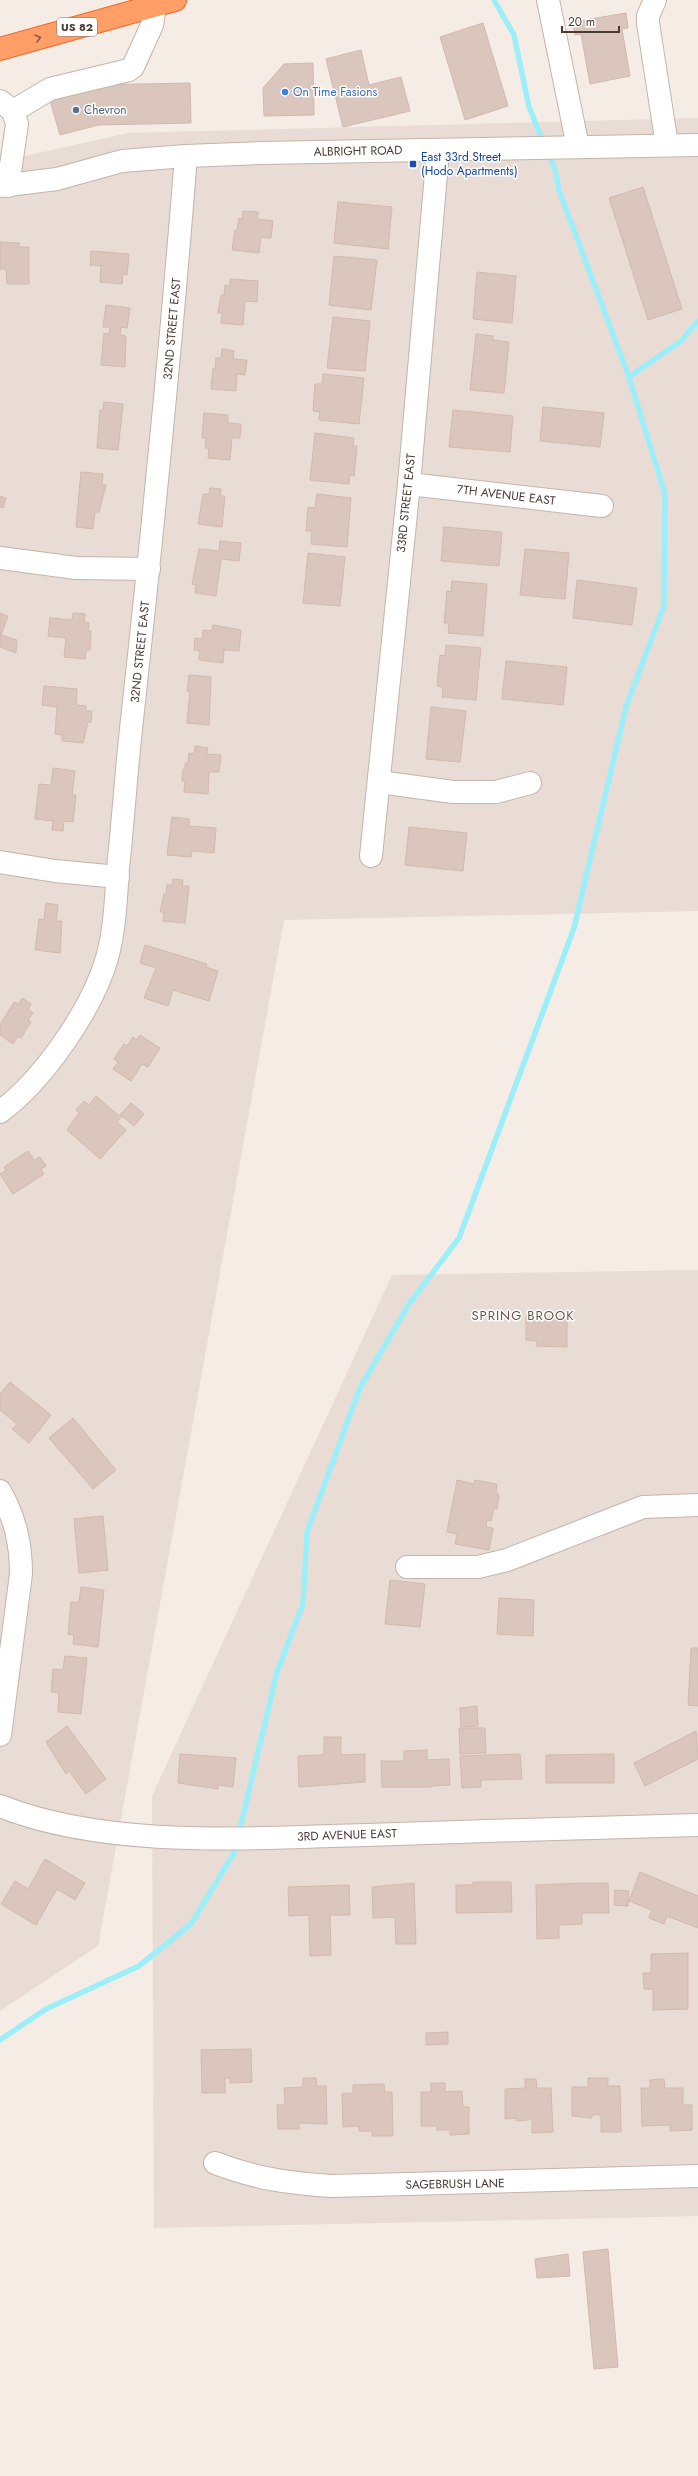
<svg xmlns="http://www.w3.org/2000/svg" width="698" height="2476" font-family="Jost,sans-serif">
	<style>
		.residential { fill: #e9dcd4 }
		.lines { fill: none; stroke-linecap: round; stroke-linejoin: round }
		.stream { stroke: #9ceff8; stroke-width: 5.5 }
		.building { fill: #dbc6bd; stroke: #d3b8ad }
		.minor-casing { stroke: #c4b3ab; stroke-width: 24 }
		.highway-casing { stroke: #ee6727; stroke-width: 24 }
		.minor { stroke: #fff; stroke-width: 22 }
		.highway { stroke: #ff9e67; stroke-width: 22 }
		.oneway { stroke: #895d46 }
		.shop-dot { fill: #3f7fe0; stroke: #fff; stroke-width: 1.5 }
		.service-dot { fill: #5c6f8a; stroke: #fff; stroke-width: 1.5 }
		.transit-dot { fill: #1a4fb4; stroke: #fff; stroke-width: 1.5 }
		.labels { text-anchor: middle; stroke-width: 3; stroke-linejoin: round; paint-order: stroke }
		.shield { fill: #fff; stroke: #807571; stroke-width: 1 }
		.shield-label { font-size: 11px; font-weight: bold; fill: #493a34 }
		.shop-label { font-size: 12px; fill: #366cbe; stroke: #fff; text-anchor: start }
		.service-label { font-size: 12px; fill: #4e5e75; stroke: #fff; text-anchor: start }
		.street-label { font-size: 12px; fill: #493a34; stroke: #fff }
		.transit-label { font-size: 12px; fill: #164399; stroke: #fff; text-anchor: start }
		.neighbourhood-label { font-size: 13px; letter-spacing: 1px; fill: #6d544a; stroke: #fff }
	</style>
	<rect width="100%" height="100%" fill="#f5ece6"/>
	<g class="residential">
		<path d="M698 118V911L284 920 98 1946 0 2011V158L21 157 128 133Z"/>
		<path d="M698 1270V2216L154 2228 152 1796 392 1275Z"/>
	</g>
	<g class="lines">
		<g class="stream">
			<path d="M494 0 514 35 529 107 544 144"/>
			<path d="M629 377 681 341 698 321"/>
			<path d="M239 1833 277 1672 303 1604 307 1532 360 1388 409 1304 459 1238 574 928 626 707 664 606 665 494 629 377 559 190 555 170 548 152"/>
			<path d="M0 2040 46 2009 139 1966 191 1924 234 1853 236 1843"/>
		</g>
	</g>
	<g class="building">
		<path d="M626 13 628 28 622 29 630 76 590 84 581 34 575 35 573 22Z"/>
		<path d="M483 23 508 106 465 120 440 37Z"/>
		<path d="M361 50 369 85 401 77 410 111 343 127 326 59Z"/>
		<path d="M313 63 314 115 264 116 263 88 284 64Z"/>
		<path d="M190 83 191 123 98 125 60 135 49 97 92 85Z"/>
		<path d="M643 187 682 309 648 320 609 198Z"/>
		<path d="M338 202 392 207 388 249 334 243Z"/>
		<path d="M243 211 258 212 257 219 273 221 271 238 261 237 259 253 232 250 235 230 237 231 239 218 242 219Z"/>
		<path d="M0 242 19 243V247H29V284H7L6 269H0Z"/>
		<path d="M91 251 129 254 127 275 123 274 122 284 100 282 101 266 90 265Z"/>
		<path d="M334 256 377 260 371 310 329 305Z"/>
		<path d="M477 272 516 276 512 323 473 319Z"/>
		<path d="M230 279 258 281 257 302 245 301 243 325 221 323 222 313H218L221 295H224L225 285 230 286Z"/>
		<path d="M106 305 130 308 127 328 121 327 120 335 126 336 125 367 101 365 104 333 109 334 110 327H103Z"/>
		<path d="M333 317 370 321 365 371 327 368Z"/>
		<path d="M476 334 493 336V340L509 342 504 393 470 390Z"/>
		<path d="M222 349 234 351 233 359 247 360 245 375 237 374 236 391 211 389 213 368 215 369 216 358H221Z"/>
		<path d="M323 374 364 378 359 424 319 420 320 412 313 411 315 384H322Z"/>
		<path d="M104 402 123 404 118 450 97 448 100 410H103Z"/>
		<path d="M543 407 604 413 600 447 540 441Z"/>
		<path d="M453 410 513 416 510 452 449 447Z"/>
		<path d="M204 413 228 415V423L241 424 240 438H232L230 460 208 458 209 448H205L206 438H202Z"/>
		<path d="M315 433 354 438 353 446H357L354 476 350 475 349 484 310 480Z"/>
		<path d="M81 472 103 474 102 485H106L99 512H95L93 529 76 527Z"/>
		<path d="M210 488 221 489 220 496H225L222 527 198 524 203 494H209Z"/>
		<path d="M317 494 351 498 347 547 311 544 312 531H306L308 507 315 508Z"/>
		<path d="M0 496 6 498 3 508 0 507Z"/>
		<path d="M444 527 502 532 499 566 441 561Z"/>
		<path d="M220 541 241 543 239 561 221 559 216 596 195 593 196 585 192 584 199 549 219 551Z"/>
		<path d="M525 549 569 553 565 599 520 595Z"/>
		<path d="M308 553 345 557 340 606 303 603Z"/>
		<path d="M577 580 637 588 632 625 573 618Z"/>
		<path d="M452 581 487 584 483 636 448 633 449 623H444L447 591 451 592Z"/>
		<path d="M0 613 8 616 1 635 17 640 16 653 0 647Z"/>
		<path d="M73 613 85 614 84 622 89 623 88 631H91L90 650H86L85 659 64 657 66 638 48 636 50 618 72 620Z"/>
		<path d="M213 625 241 630 239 651 224 650 223 663 199 660 200 651 194 650 195 638 202 639 203 630 212 631Z"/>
		<path d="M446 645 481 648 476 700 442 697 443 687 437 686 440 655 445 656Z"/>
		<path d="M506 661 567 667 563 705 502 699Z"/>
		<path d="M189 675 211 677 209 725 187 723 190 691H187Z"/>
		<path d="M44 686 77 689 76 705 86 706V711H92L91 722H88L83 743 62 741V735L55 734 57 707 42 705Z"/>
		<path d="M431 707 466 711 460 762 426 759Z"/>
		<path d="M195 746 208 748 207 754 221 755 219 772H209L208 794 184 792 185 781H182L183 769H185V763H188L189 753 194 754Z"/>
		<path d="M53 768 75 771 72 795H76L73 822 64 821 63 831 52 830 53 821 35 819 39 784 51 785Z"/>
		<path d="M172 817 189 819V826L216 828 214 853 192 851 191 857 167 855Z"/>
		<path d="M409 827 467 833 463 871 405 865Z"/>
		<path d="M173 879 183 880 182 886H189L185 923 163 921 164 912H160L164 894H166L167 885H172Z"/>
		<path d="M46 903 58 905 56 921H62L60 953 35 950 39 919 44 920Z"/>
		<path d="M145 945 207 964 206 967 218 971 209 1001 173 990 168 1006 144 998 156 968 140 963Z"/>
		<path d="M22 998 31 1004 28 1009 33 1013 28 1020 31 1022 21 1038 18 1036 13 1044 0 1035V1025L14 1002 19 1004Z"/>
		<path d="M140 1035 160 1048 148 1067 142 1064 131 1081 113 1069 118 1062 114 1059 124 1044 127 1046 133 1037 137 1040Z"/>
		<path d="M96 1096 119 1116 131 1103 144 1114 134 1126 122 1116 117 1122 126 1130 100 1159 67 1130 79 1113 76 1110 84 1101 89 1105Z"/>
		<path d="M28 1151 34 1160 40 1157 46 1166 41 1169 44 1174 13 1194 0 1174 6 1171 4 1167Z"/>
		<path d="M526 1317 567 1318V1347L536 1346 537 1341 526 1340Z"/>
		<path d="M10 1382 51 1415 29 1443 12 1429 17 1424 0 1410V1394Z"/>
		<path d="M73 1418 116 1470 93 1489 49 1438Z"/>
		<path d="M457 1480 474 1484 475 1480 497 1484 496 1491 499 1496 497 1509 494 1508 491 1521 487 1520 486 1527 493 1528 489 1550 455 1544 457 1534 447 1532Z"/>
		<path d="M103 1516 108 1570 79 1573 74 1519Z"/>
		<path d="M390 1580 425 1584 420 1627 385 1624Z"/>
		<path d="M81 1587 104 1590 98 1647 73 1644 74 1635 68 1634 71 1602H79Z"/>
		<path d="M499 1598 534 1600 533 1636 497 1634Z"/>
		<path d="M691 1648H698V1706L688 1705Z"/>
		<path d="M65 1656 87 1658 81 1714 58 1712 59 1693 51 1692 53 1669 63 1670Z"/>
		<path d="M477 1706 478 1726 461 1727 460 1708Z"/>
		<path d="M67 1726 106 1779 86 1794 69 1771 66 1774 46 1742Z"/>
		<path d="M459 1728H485L486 1753 460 1754Z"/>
		<path d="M696 1731 698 1759 645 1786 634 1763Z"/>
		<path d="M324 1737H341V1755L365 1754V1782L299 1787 298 1756 324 1755Z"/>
		<path d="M427 1750V1760L449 1759 450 1785 432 1786V1787H382L381 1761H404V1751Z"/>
		<path d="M180 1754 236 1758 233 1787 218 1785V1789L178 1783Z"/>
		<path d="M520 1754 522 1779 481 1780V1787L462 1788 460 1756Z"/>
		<path d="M614 1754V1783H546V1755Z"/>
		<path d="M45 1859 85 1883 75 1900 57 1889 36 1925 1 1904 15 1881 28 1889Z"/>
		<path d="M640 1872 698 1896V1928L667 1916 664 1924 649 1918 652 1910 629 1901Z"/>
		<path d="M473 1882H511L512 1912 456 1913V1885H473Z"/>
		<path d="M414 1883 416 1944H396L395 1917 373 1918 372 1887Z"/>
		<path d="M586 1883H608L609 1913H582V1924L559 1925V1938L537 1939 536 1885Z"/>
		<path d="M349 1885 350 1915H330L331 1955 310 1956 309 1915 289 1916 288 1887Z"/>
		<path d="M615 1890 629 1891 628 1906 614 1905Z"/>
		<path d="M688 1953V2009L653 2010V1989H644L643 1973H651V1954Z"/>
		<path d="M448 2032V2044L426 2045V2033Z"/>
		<path d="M251 2049 252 2082 230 2083V2078H225V2093H202L201 2050Z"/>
		<path d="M303 2078H316L317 2086H326L327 2124 299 2123V2129H278L277 2105H285L284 2088 303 2087Z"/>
		<path d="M588 2078H608V2086H620L621 2132H601V2115H592V2118L572 2116V2087H588Z"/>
		<path d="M525 2079H536L537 2088H551L553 2132 532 2133V2118L529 2120 516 2121V2118L505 2119V2089L525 2088Z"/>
		<path d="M664 2079 665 2088H683V2105H692V2130L670 2131V2125L642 2126 641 2088H650V2080Z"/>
		<path d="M431 2083H445V2092L462 2091 463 2107H469V2134L450 2135V2130H437V2126H421V2092H431Z"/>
		<path d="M384 2084 385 2092H392L393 2136H372V2131H359V2126L343 2127 342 2094 353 2093V2085Z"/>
		<path d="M608 2249 618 2367 594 2369 583 2252Z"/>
		<path d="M568 2254 570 2276 537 2278 535 2259Z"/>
	</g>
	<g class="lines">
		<g class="minor-casing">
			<g id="minor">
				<path d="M548 0 578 147"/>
				<path d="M655 0 648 16V23L667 145"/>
				<path d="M0 101 13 111 17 124 8 186"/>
				<path d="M13 111 50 89 129 70 133 67 152 25 155 6"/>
				<path d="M0 186 57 179 122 161 186 156 261 153 698 145"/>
				<path d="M409 484 602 506"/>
				<path d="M0 558 76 568 149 569"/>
				<path d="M379 782 453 792H496L530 783"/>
				<path d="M371 856 409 484 438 151"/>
				<path d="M0 862 55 871 118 877"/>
				<path d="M0 1112C43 1080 92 1010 107 958 115 929 116 898 118 868 123 822 126 775 131 729 152 538 171 347 186 156"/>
				<path d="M0 1491C15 1518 21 1543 21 1574L0 1735"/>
				<path d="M407 1567H478L507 1560 643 1507 698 1505"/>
				<path d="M0 1806C108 1849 251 1838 367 1835 477 1831 588 1828 698 1825"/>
				<path d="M215 2163C257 2179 288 2183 332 2186L698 2176"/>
			</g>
		</g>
		<g class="highway-casing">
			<path id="highway" d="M0 49 175 0"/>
		</g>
		<use href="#minor" class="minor"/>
		<use href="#highway" class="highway"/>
	</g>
	<defs><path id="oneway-chevron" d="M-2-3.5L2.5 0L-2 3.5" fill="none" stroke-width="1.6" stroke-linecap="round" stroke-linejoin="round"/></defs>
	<use class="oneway" href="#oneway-chevron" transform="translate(38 38) rotate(-16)"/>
	<circle class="shop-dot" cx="285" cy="92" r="4"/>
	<circle class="service-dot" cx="76" cy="110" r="4"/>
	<rect class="transit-dot" x="409" y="160" width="8" height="8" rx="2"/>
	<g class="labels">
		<rect class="shield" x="57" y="18" width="40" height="18" rx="3"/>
		<g class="shield-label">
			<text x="77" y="31">US 82</text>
		</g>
		<g class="shop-label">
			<text x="293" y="96">On Time Fasions</text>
		</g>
		<g class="service-label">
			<text x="84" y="114">Chevron</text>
		</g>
		<g class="street-label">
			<text transform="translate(358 151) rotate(-1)" y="4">ALBRIGHT ROAD</text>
			<text transform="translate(172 329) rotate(-85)" y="4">32ND STREET EAST</text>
			<text transform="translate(506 495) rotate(7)" y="4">7TH AVENUE EAST</text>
			<text transform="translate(406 503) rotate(-84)" y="4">33RD STREET EAST</text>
			<text transform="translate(140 652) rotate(-84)" y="4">32ND STREET EAST</text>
			<text transform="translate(347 1835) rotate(-2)" y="4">3RD AVENUE EAST</text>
			<text transform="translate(455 2184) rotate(-1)" y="4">SAGEBRUSH LANE</text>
		</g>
		<g class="transit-label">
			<text x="421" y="161">East 33rd Street<tspan x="421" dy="14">(Hodo Apartments)</tspan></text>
		</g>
		<g class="neighbourhood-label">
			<text x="523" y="1320">SPRING BROOK</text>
		</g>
	</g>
	<path d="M562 26v6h57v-6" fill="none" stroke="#493a34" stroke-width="2"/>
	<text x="568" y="26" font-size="12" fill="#493a34" stroke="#ffffff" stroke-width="3" paint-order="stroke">20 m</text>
</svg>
